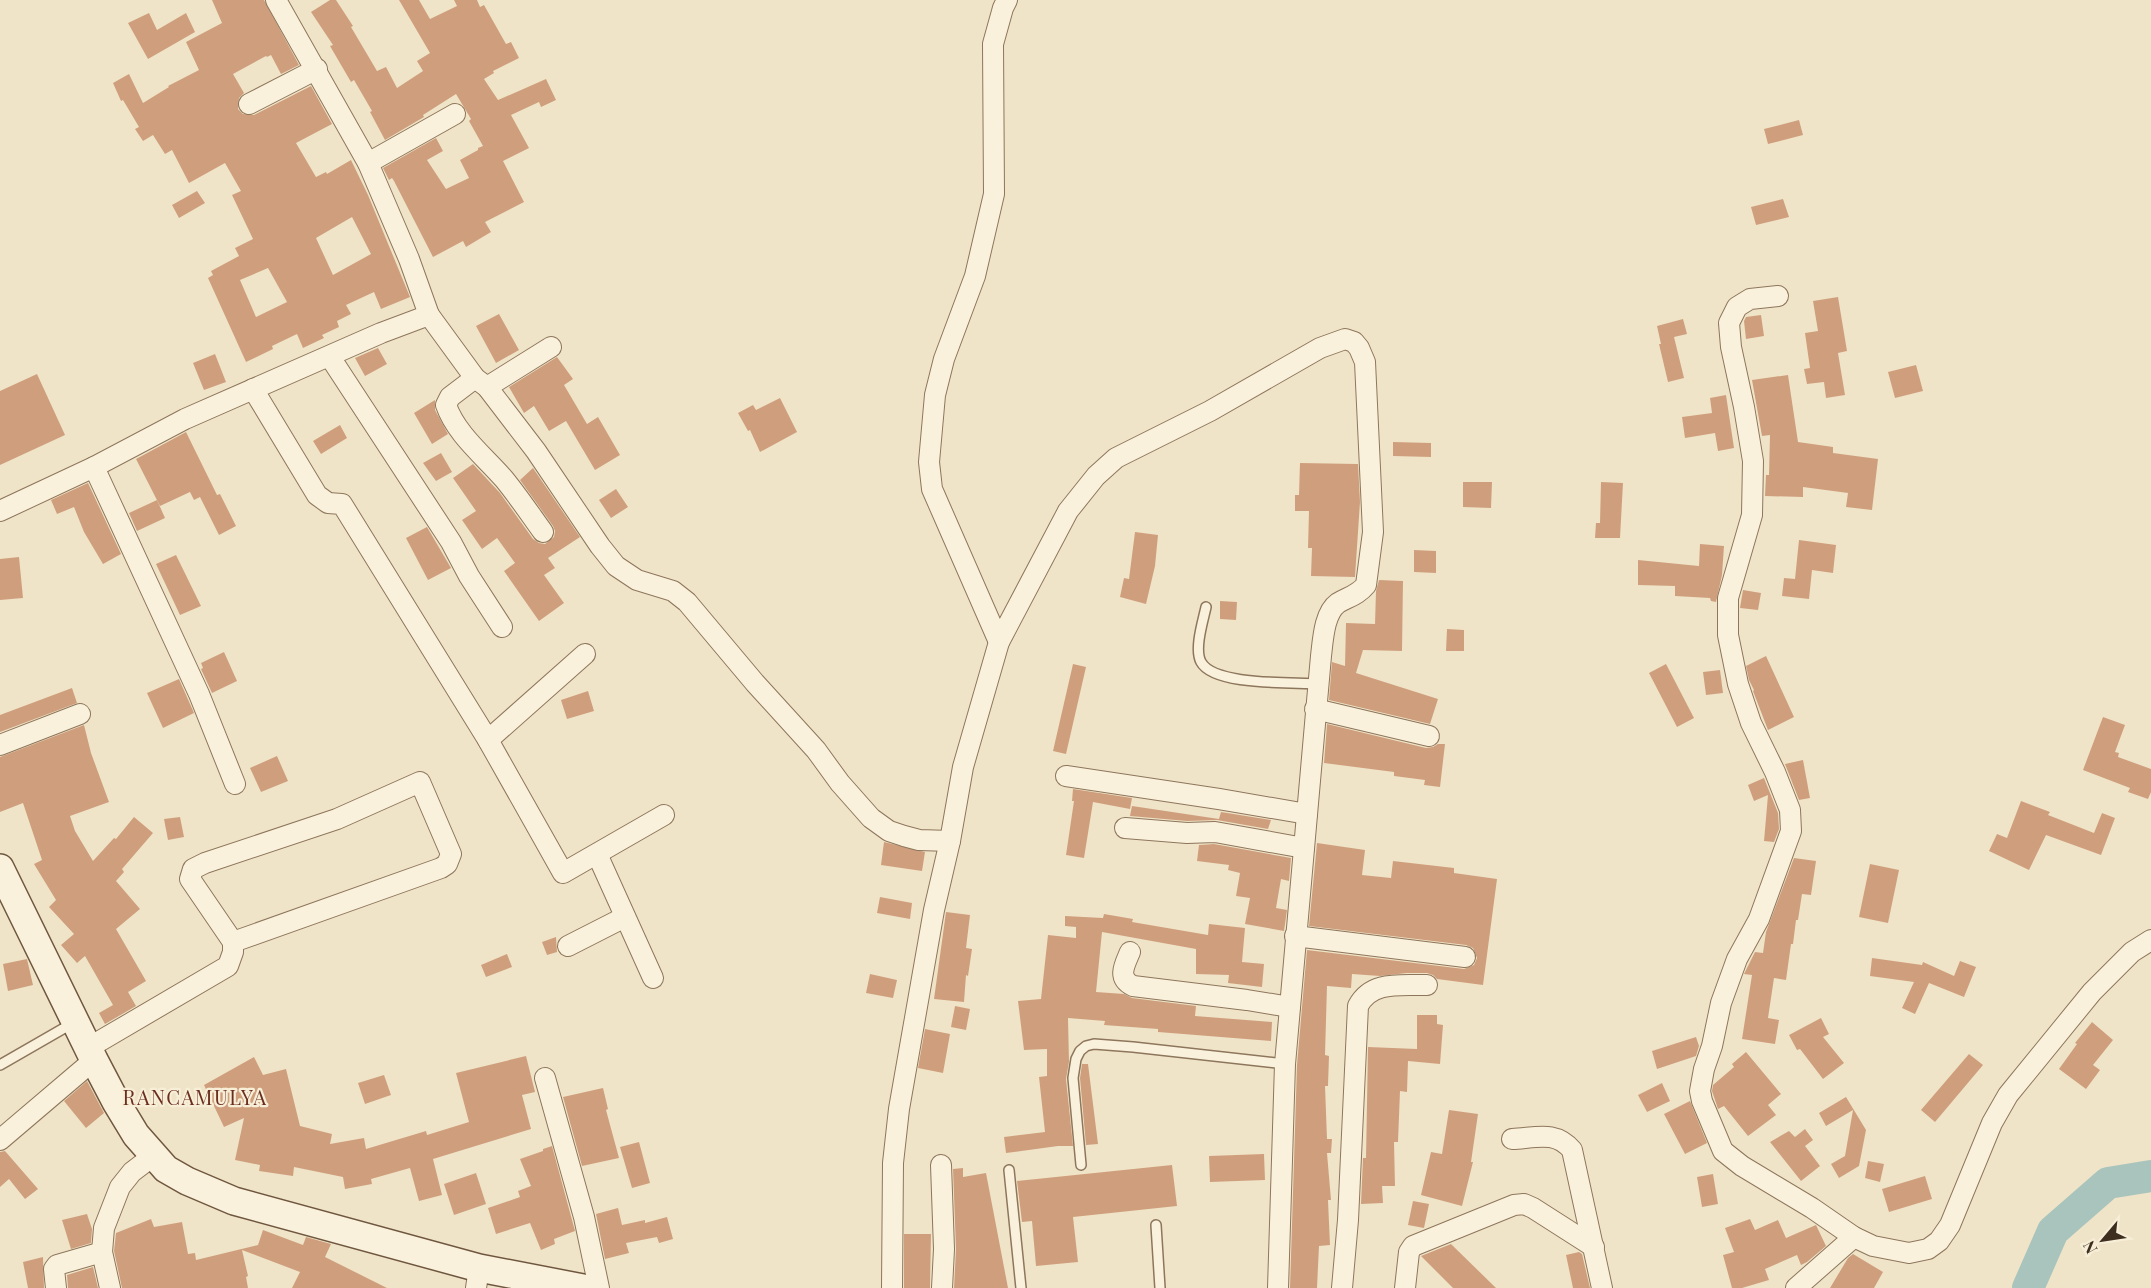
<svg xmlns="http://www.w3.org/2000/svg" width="2151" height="1288" font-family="'Playfair Display',serif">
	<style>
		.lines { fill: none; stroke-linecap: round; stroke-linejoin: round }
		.river { stroke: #a9c4bc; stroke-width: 32 }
		.building { fill: #cf9f7d; fill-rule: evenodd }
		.service-casing { stroke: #8d765c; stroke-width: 12 }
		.minor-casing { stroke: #8d765c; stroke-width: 22 }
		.secondary-casing { stroke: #6f573f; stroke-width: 30 }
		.service { stroke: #faf1dc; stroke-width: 9 }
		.minor { stroke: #faf1dc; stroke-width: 20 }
		.secondary { stroke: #faf1dc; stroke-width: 27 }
		.labels { text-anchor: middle; stroke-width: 4.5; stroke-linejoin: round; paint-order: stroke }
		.quarter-label { font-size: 20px; letter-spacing: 1.5px; fill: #6b2e1e; stroke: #f7eed8 }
	</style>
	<rect width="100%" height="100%" fill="#f0e4c8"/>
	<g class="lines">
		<path class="river" d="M2028 1288 2053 1231 2108 1183 2151 1176"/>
	</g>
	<g class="building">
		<path d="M212 0H264L299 65 281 74 271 55 267 57 266 56 233 74 244 93 239 98 238 109 243 114 254 115 311 86 332 124 296 143 316 177 326 172 327 174 351 160 368 195 410 297 381 309 374 292 346 305 351 314 337 321 339 327 322 335 324 338 303 348 297 334 272 346 273 349 246 362 208 278 213 275 211 271 239 256 235 248 253 239 232 195 241 191 225 163 189 183 172 150 165 154 153 135 143 141 135 129 139 127 123 100 121 101 113 83 129 74 143 103 169 87 168 86 199 70 186 42 222 23ZM352 217 371 254 333 275 316 238ZM268 268 287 302 256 317 240 280Z"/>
		<path d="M330 0H336L353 26 351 27 377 71 386 67 397 88 423 71 417 61 430 53 399 0H419L430 19 457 6 454 0H477L480 7 484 5 506 44 511 42 519 58 493 71 494 73 484 79 498 100 546 79 556 100 541 107 539 102 511 115 529 148 503 161 524 202 485 222 491 232 466 247 463 241 433 257 394 181 392 178 389 180 383 168 436 138 443 151 427 160 446 189 469 178 460 160 478 150V148L483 146 469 121 471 119 456 94 423 115 424 117 385 140 370 112 372 111 354 80 351 82 330 46 333 45 311 12Z"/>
		<path d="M149 13 157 30 186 13 195 32 148 59 128 23Z"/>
		<path d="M1799 120 1803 135 1768 144 1764 129Z"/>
		<path d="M197 191 205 203 179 218 172 205Z"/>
		<path d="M1783 199 1789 217 1756 225 1751 207Z"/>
		<path d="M1838 297 1847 351 1838 353 1845 395 1826 398 1824 382 1807 384 1804 369 1810 368 1805 333 1818 331 1813 301Z"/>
		<path d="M499 314 519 350 496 363 476 326Z"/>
		<path d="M1761 315 1764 336 1746 339 1744 321 1746 317Z"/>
		<path d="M1683 319 1687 334 1674 337 1684 378 1668 382 1659 344H1661L1657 326Z"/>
		<path d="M378 348 387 364 365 376 355 358Z"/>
		<path d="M215 354 226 382 204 390 193 363Z"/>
		<path d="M557 357 573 379 564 385 587 424 598 417 620 455 595 470 566 421 549 431 534 406 524 413 509 387Z"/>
		<path d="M1916 365 1923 391 1895 398 1888 372Z"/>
		<path d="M37 374 65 435 0 465V391Z"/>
		<path d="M1788 375 1798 442 1833 447V453L1878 459 1872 510 1846 507 1848 493 1803 487V497L1765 496 1766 475H1769L1770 435 1762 436 1752 380Z"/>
		<path d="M1726 395 1734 448 1718 451 1715 433 1685 438 1682 417 1712 413 1710 398Z"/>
		<path d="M780 398 797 432 760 452 750 430 748 431 738 413 753 405 756 410Z"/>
		<path d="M435 400V410L448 434 432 444 414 413Z"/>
		<path d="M340 425 347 438 321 454 313 441Z"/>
		<path d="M186 432 217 495 220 494 236 526 219 535 200 497 194 500 190 492 160 506 136 459Z"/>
		<path d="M1393 442 1431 443V457L1393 456Z"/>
		<path d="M441 453 452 472 436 481 423 463Z"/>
		<path d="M1300 463 1358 464 1360 502 1355 577 1311 576 1312 548H1308L1309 511H1295V495H1299Z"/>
		<path d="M473 464 500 493 533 539 539 543 545 544 554 537 555 531 553 526 520 480 533 468 580 537 548 558 555 568 544 575 564 603 539 621 504 571 515 563 497 538 482 549 462 520 476 511 453 478Z"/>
		<path d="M1463 482H1492L1491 508 1463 507Z"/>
		<path d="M1601 482 1623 483 1620 538H1595L1596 523H1600Z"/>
		<path d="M88 483 121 554 103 564 84 532 74 507 57 514 51 500Z"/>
		<path d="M616 489 628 507 611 518 599 500Z"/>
		<path d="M157 500 165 518 137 531 129 513Z"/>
		<path d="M427 527 451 568 428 580 406 538Z"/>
		<path d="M1135 532 1158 535 1155 566 1146 604 1120 597 1124 578 1129 579Z"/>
		<path d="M1799 540 1836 545 1833 573 1812 570 1809 599 1782 596 1784 578 1795 579Z"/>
		<path d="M1700 544 1724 546 1722 575 1716 602 1711 601 1710 598 1675 596V586L1638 585V560L1699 566Z"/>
		<path d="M1414 550 1436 551V573L1414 572Z"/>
		<path d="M176 555 201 606 180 615 156 564Z"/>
		<path d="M19 557 23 598 0 600V559Z"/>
		<path d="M1379 580 1403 581 1402 651 1363 650 1356 673 1438 699 1430 724 1329 700 1332 662 1345 666 1346 623 1375 624 1376 591Z"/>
		<path d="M1743 590 1761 593 1758 610 1740 608Z"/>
		<path d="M1220 601 1237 602 1236 620 1220 619Z"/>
		<path d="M1447 629 1464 630V651H1446Z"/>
		<path d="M224 652 237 681 212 693 201 669 203 668 201 663Z"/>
		<path d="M1766 656 1794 717 1768 730 1753 691 1754 690 1749 680 1746 666Z"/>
		<path d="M1073 664 1086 667 1066 754 1053 751Z"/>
		<path d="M1666 664 1694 718 1677 727 1649 673Z"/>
		<path d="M1720 670 1723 693 1706 695 1703 672Z"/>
		<path d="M179 679 194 713 163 728 147 693Z"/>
		<path d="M72 688 77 703 0 732V715Z"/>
		<path d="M588 691 594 711 567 719 561 700Z"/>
		<path d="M2103 717 2125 725 2115 752 2119 753 2118 757 2151 769V792L2148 799 2128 792 2130 788 2083 770Z"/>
		<path d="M1327 724 1426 748 1433 747 1438 744H1445L1440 787 1424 785 1425 780 1394 776V772L1324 763Z"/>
		<path d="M84 725 91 753 109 802 70 816 75 831 93 861 114 838 116 839 134 817 153 833 122 869 124 872 116 881 140 909 116 929 146 981 128 992 136 1006 105 1024 99 1013 113 1005 85 956 77 963 61 945 74 934 49 907 56 900 34 864 42 860 23 803 0 812V757Z"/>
		<path d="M277 756 288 781 261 792 250 768Z"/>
		<path d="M1803 760 1810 798 1799 800 1785 764Z"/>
		<path d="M1764 778 1778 813 1779 829 1774 842 1764 841 1768 795 1754 801 1748 785Z"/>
		<path d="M1073 789 1132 798 1130 809 1093 802 1084 858 1066 855 1074 801H1072Z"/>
		<path d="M2021 801 2050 812 2048 815 2094 833 2102 813 2115 818 2101 855 2046 835 2029 870 1989 851 1997 834 2007 838Z"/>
		<path d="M1132 806 1219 819 1221 812 1271 820 1268 829 1217 820 1187 821 1130 816Z"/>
		<path d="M180 817 184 837 168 840 164 819Z"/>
		<path d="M884 842 925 852 922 871 881 865Z"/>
		<path d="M1317 843 1365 850 1362 875 1391 878 1393 861 1454 868V873L1497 879 1483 985 1437 979 1433 975 1427 973H1407L1380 976 1352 974 1351 988 1327 986 1325 1055 1329 1056 1328 1086H1325L1327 1139H1332L1331 1153H1327L1331 1200H1328L1330 1245 1319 1246 1317 1288H1290L1297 1065 1307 950 1464 969 1474 965 1477 958 1473 948 1466 945 1309 926Z"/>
		<path d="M1214 844 1291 858 1289 881 1281 879 1276 908 1287 910 1284 931 1245 924 1250 898 1236 896 1240 873 1228 870 1229 865 1197 861 1199 845Z"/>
		<path d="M1794 858 1816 861 1811 895 1802 894 1798 920H1796L1793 944H1791L1786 980 1774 978 1768 1018 1779 1020 1775 1044 1742 1039 1752 975 1744 974 1755 952 1763 953 1766 932Z"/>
		<path d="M1870 864 1899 870 1888 923 1859 917Z"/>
		<path d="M880 897 912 903 910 919 877 913Z"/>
		<path d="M946 912 970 915 966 948 972 949 968 976 966 975 964 1002 934 999Z"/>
		<path d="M1104 914 1133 919 1132 922 1208 935 1209 924 1245 928 1242 962 1264 964 1262 987 1228 983 1229 975 1196 974V949L1102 932 1096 992 1124 994 1132 998 1196 1006 1195 1016 1272 1022 1271 1041 1158 1032V1029L1104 1025 1105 1021 1068 1018 1069 1062 1066 1079 1073 1146H1058L1006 1153 1004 1137 1045 1132 1039 1077 1047 1076V1049L1024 1050 1018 1001 1041 999 1048 935 1076 938V927L1065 926V916L1103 918Z"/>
		<path d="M556 937 557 952 547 955 542 942Z"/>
		<path d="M507 954 512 967 486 977 481 965Z"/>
		<path d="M1872 958 1922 965 1923 962 1954 976 1960 961 1976 967 1964 997 1929 983 1915 1014 1902 1008 1914 982 1870 976Z"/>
		<path d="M27 959 33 985 8 991 3 964Z"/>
		<path d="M870 974 897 980 893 998 866 993Z"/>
		<path d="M955 1006 970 1009 966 1030 951 1027Z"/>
		<path d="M1417 1015H1437V1024L1443 1025 1440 1064 1408 1061 1407 1092 1400 1091 1398 1142H1394L1395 1186H1382L1383 1203 1361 1204 1363 1158H1366L1368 1047 1417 1049Z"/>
		<path d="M1821 1018 1829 1034 1823 1037 1844 1063 1823 1079 1800 1049 1797 1050 1789 1035Z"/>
		<path d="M2092 1022 2113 1040 2093 1065 2100 1070 2086 1089 2059 1069 2077 1044 2075 1043Z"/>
		<path d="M925 1029 950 1034 943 1073 918 1068Z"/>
		<path d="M1696 1037 1699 1046 1696 1056 1657 1069 1652 1051Z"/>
		<path d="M1746 1052 1781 1094 1768 1105 1776 1115 1748 1136 1724 1106 1718 1109 1712 1091 1713 1085 1734 1067 1732 1064Z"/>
		<path d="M1969 1054 1983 1065 1935 1122 1921 1110Z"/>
		<path d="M526 1056 535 1092 522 1095 531 1129 433 1159 442 1195 419 1201 410 1168 371 1179 372 1184 345 1189 343 1177 294 1167 293 1176 259 1171 260 1165 235 1160 244 1118 224 1127 204 1085 254 1057 263 1075 286 1069 300 1126 332 1134 330 1144 364 1138 366 1149 426 1131 427 1135 469 1122 456 1073Z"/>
		<path d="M1082 1064H1088L1098 1144 1086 1145 1080 1078Z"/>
		<path d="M384 1075 391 1095 365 1104 358 1083Z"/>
		<path d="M87 1081 104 1113 86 1128 64 1101Z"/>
		<path d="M1662 1083 1670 1101 1647 1112 1638 1095Z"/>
		<path d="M603 1088 608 1109 606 1110 619 1158 582 1166 563 1097Z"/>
		<path d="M1846 1097 1866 1130 1859 1166 1839 1178 1831 1164 1845 1156 1853 1110 1826 1126 1819 1113Z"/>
		<path d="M1690 1101 1707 1143 1685 1154 1664 1114Z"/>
		<path d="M1449 1110 1478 1114 1471 1162H1473L1462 1206 1421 1195 1431 1152 1442 1154Z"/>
		<path d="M1805 1129 1813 1140 1805 1146 1820 1166 1801 1181 1770 1142 1789 1131 1795 1137Z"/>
		<path d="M639 1142 650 1183 632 1188 620 1147Z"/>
		<path d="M552 1146 575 1231 554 1239 555 1244 541 1250 530 1223 496 1234 488 1208 520 1197 518 1191 531 1186 520 1159 543 1151V1149Z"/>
		<path d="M5 1151 38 1189 25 1199 9 1179 0 1187V1152Z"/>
		<path d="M1264 1154 1265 1180 1210 1182 1209 1156Z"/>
		<path d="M1868 1161 1884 1164 1880 1182 1865 1178Z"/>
		<path d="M1172 1165 1177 1206 1073 1217 1078 1262 1036 1266 1032 1221 1022 1222 1017 1181Z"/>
		<path d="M963 1168V1177L986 1173 1008 1288H954L956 1249 953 1169Z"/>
		<path d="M476 1173 486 1204 454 1215 444 1184Z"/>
		<path d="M1713 1174 1718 1204 1702 1207 1697 1177Z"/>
		<path d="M1925 1176 1932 1199 1889 1212 1882 1189Z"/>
		<path d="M1413 1201 1429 1204 1424 1228 1408 1225Z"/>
		<path d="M618 1208 622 1225 645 1220V1223L667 1217 673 1239 659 1243 657 1237 626 1243 629 1253 605 1259 596 1214Z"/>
		<path d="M87 1214 92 1229 91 1243 71 1249 62 1220Z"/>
		<path d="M151 1219 154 1227 182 1222 188 1254 195 1253 196 1260 258 1245 263 1230 303 1245 306 1237 331 1244 325 1257 387 1288H292L300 1272 242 1250 248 1276 246 1277 248 1288H122L114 1251 116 1233Z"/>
		<path d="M1750 1219 1755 1230 1778 1220 1786 1238 1816 1225 1826 1246 1807 1262 1801 1265 1797 1255 1765 1269 1769 1280 1742 1288H1732L1723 1255 1734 1252 1725 1228Z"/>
		<path d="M904 1234H931L930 1288H904Z"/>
		<path d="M1451 1244 1496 1288H1453L1421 1256Z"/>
		<path d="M1579 1252 1582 1254 1590 1288H1573L1566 1255Z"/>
		<path d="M1853 1254 1883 1272 1874 1288H1830L1848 1258Z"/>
		<path d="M43 1257 44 1288H28L23 1262Z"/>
		<path d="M93 1267 98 1288H68L67 1275Z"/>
	</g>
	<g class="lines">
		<g class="service-casing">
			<g id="service">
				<path d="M1206 607C1203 621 1194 649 1201 662 1214 686 1292 682 1318 684"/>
				<path d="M0 1065 73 1023"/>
				<path d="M1081 1165 1073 1078 1076 1059 1080 1051 1086 1046 1094 1044 1133 1047 1285 1064"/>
				<path d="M1009 1170 1021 1288"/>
				<path d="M1156 1225 1160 1288"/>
			</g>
		</g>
		<g class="minor-casing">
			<g id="minor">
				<path d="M249 104 317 69"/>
				<path d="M368 163 455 114"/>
				<path d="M1778 296 1750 299 1737 307 1729 323 1731 347 1744 407 1753 461 1752 515 1728 598V635L1738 684 1751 723 1775 772 1790 810 1791 831 1759 919 1737 959 1721 1003 1712 1046 1704 1069 1700 1091 1702 1101 1723 1151 1742 1166 1812 1208 1854 1237 1873 1246 1909 1253 1928 1249 1939 1241 1950 1225 1992 1123 2008 1095 2092 992 2132 952 2151 940"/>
				<path d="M429 315 475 378 487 387 536 451 600 546 616 566 637 580 673 591 687 602 755 683 816 750 840 783 871 818 889 831 904 836 919 840 950 841"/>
				<path d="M330 357 451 542 469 576 502 627"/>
				<path d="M475 378 450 397 446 405C456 434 484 456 504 479 518 496 530 514 543 532"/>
				<path d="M487 387 551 347"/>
				<path d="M253 389 317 495 328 503 342 504 488 740 563 873 664 815"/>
				<path d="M94 467 199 694 235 784"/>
				<path d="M0 511 94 467 185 419 381 333 429 315 409 259 368 163 276 0"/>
				<path d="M999 642 932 489 929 462 935 395 944 359 975 276 994 194 993 44 1003 8 1007 0"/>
				<path d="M1315 709 1429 736"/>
				<path d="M488 740 585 654"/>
				<path d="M0 745 80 714"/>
				<path d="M1066 776 1219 799 1307 814"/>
				<path d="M1125 828 1187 833 1215 832 1304 848"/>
				<path d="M597 854 653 978"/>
				<path d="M1295 936 1465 957"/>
				<path d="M568 946 625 917"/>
				<path d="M1130 952C1124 966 1117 978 1133 986L1247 1000 1290 1007"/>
				<path d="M88 1048 228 966 233 952V942L190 879 193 869 205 863 337 819 420 782 451 854 447 864 441 868 233 942"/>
				<path d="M545 1078 584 1217 599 1288"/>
				<path d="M1512 1139C1536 1138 1555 1130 1572 1150L1602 1288"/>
				<path d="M0 1140 94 1060"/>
				<path d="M941 1165 944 1249 942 1288"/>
				<path d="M56 1288 54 1269 57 1265 102 1252"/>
				<path d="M110 1288 102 1252 104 1228 120 1187 132 1172 153 1156"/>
				<path d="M476 1288 479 1268"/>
				<path d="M892 1288 893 1163 899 1109 934 910 950 841 963 767 999 642 1068 511 1096 476 1116 458 1210 411 1320 348 1345 339 1354 342 1359 348 1365 362 1373 532 1366 585C1358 595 1348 597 1338 603 1324 613 1323 640 1321 656L1285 1064 1278 1288"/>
				<path d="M1342 1288 1348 1220 1358 1006C1372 980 1401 986 1427 985"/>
				<path d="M1405 1288 1409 1252 1413 1246 1514 1205 1524 1204 1533 1208 1594 1247"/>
				<path d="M1796 1288 1854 1237"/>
			</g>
		</g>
		<g class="secondary-casing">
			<path id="secondary" d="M0 868 94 1060 116 1102 136 1135 166 1169 187 1181 234 1201 479 1268 583 1288"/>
		</g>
		<use href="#service" class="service"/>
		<use href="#minor" class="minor"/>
		<use href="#secondary" class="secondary"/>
	</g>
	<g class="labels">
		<g class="quarter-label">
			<text x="195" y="1105">RANCAMULYA</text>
		</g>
	</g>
	<g transform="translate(2103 1240) rotate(241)" stroke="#f7eed8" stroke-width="4.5" paint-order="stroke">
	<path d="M0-4.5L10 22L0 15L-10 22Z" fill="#3d2e20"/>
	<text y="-9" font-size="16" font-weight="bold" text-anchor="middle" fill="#3d2e20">N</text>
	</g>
</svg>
